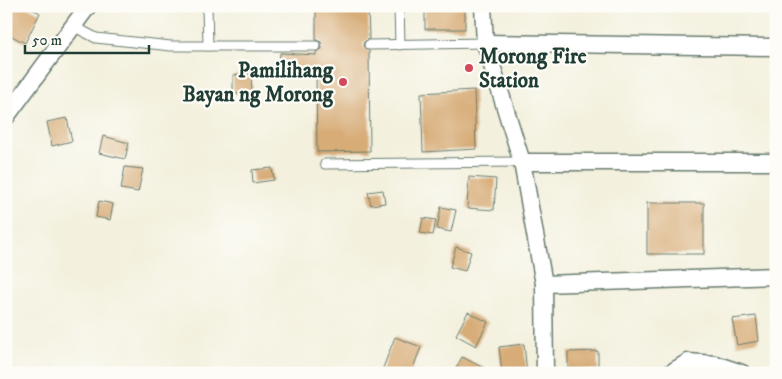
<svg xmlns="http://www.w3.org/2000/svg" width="782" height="379" font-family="'IM FELL DW Pica',serif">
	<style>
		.building { fill: #d7ac77 }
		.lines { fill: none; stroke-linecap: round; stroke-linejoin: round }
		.lane-casing { stroke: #697c6f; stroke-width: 11 }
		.street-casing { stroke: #697c6f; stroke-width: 19 }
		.lane { stroke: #fff; stroke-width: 9 }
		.street { stroke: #fff; stroke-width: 16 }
		.poi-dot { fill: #d1495b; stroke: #fdfcf7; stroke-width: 2 }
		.labels { text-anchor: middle; stroke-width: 4.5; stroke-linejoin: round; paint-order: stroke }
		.poi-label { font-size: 21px; font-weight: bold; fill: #1f3d34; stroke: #fdfcf7; text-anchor: start }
	</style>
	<rect width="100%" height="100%" fill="#fdfcf7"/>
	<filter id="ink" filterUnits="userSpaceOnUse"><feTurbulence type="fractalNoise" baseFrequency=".02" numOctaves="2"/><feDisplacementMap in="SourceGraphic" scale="10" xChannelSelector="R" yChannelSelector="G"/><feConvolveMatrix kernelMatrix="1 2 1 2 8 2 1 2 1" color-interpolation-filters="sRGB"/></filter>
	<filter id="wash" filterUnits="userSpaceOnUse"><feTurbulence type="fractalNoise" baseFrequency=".0096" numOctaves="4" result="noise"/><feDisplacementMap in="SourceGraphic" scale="20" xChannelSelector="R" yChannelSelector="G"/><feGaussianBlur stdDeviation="1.12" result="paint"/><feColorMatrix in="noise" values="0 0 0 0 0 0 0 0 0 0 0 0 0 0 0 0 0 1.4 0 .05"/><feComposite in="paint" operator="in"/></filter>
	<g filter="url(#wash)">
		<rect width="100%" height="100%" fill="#f3f0dd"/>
		<g id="blocks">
			<g class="building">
				<path d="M10 6H26L40 13 25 43 6 33V14Z"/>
				<path d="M316 6H368L369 39 364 42 363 46 369 51 370 151 317 152 316 71 279 69 280 53 316 55V52L322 49 321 42 316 40Z"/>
				<rect x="425" y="6" width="40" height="23"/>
				<path d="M251 73 252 93 233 94V75Z"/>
				<path d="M474 90 476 149 423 152 421 93Z"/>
				<path d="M67 118 72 141 52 146 47 122Z"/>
				<path d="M103 136 129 143 125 159 99 153Z"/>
				<path d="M125 167 143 169 138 192 121 189Z"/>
				<path d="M272 168 274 180 253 183 252 170Z"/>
				<path d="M469 177 496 179 494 210 467 208Z"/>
				<path d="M383 190 385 203 371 205 368 192Z"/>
				<path d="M99 201 113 204 110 220 96 217Z"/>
				<rect x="647" y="203" width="57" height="51"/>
				<path d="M441 207 456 210 451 232 437 229Z"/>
				<path d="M423 218 436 220 433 235 420 233Z"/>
				<path d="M456 247 471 252 465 271 450 267Z"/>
				<path d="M468 312 488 322 476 346 456 335Z"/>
				<path d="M756 316 759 341 737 345 732 319Z"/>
				<path d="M395 337 421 347 411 373H381Z"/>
				<path d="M524 344 527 373H502L499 347Z"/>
				<path d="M598 351V370L568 371V352Z"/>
				<path d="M462 357 494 373H454Z"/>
			</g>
		</g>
	</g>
	<g filter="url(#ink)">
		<use href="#blocks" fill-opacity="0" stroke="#697c6f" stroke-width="1"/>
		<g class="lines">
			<g class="lane-casing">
				<g id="lane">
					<path d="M207 6 208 46"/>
					<path d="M399 6 400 45"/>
					<path d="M73 26 96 38 171 46H316"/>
					<path d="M369 45 485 43"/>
					<path d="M325 164 522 162"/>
				</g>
			</g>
			<g class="street-casing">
				<g id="street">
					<path d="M483 6 485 43 522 162 544 284 545 373"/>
					<path d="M485 43 776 47"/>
					<path d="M6 117 88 6"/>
					<path d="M522 162H776"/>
					<path d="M544 284 776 276"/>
					<path d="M670 373 688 362 715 364 742 373"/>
				</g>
			</g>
			<use href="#lane" class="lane"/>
			<use href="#street" class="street"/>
		</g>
	</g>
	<g class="poi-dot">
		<circle cx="469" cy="68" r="5"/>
		<circle cx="343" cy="82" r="5"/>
	</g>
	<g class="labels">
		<g class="poi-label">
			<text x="479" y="63">Morong Fire<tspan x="479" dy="24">Station</tspan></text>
			<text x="333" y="77" text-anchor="end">Pamilihang<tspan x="333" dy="24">Bayan ng Morong</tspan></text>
		</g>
	</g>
	<rect width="782" height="379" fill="none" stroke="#fdfcf7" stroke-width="25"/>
	<path d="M25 45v8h124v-8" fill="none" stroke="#1f3d34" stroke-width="2.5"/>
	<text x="32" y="45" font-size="15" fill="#1f3d34" stroke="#fdfcf7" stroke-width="4" paint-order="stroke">50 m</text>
</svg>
